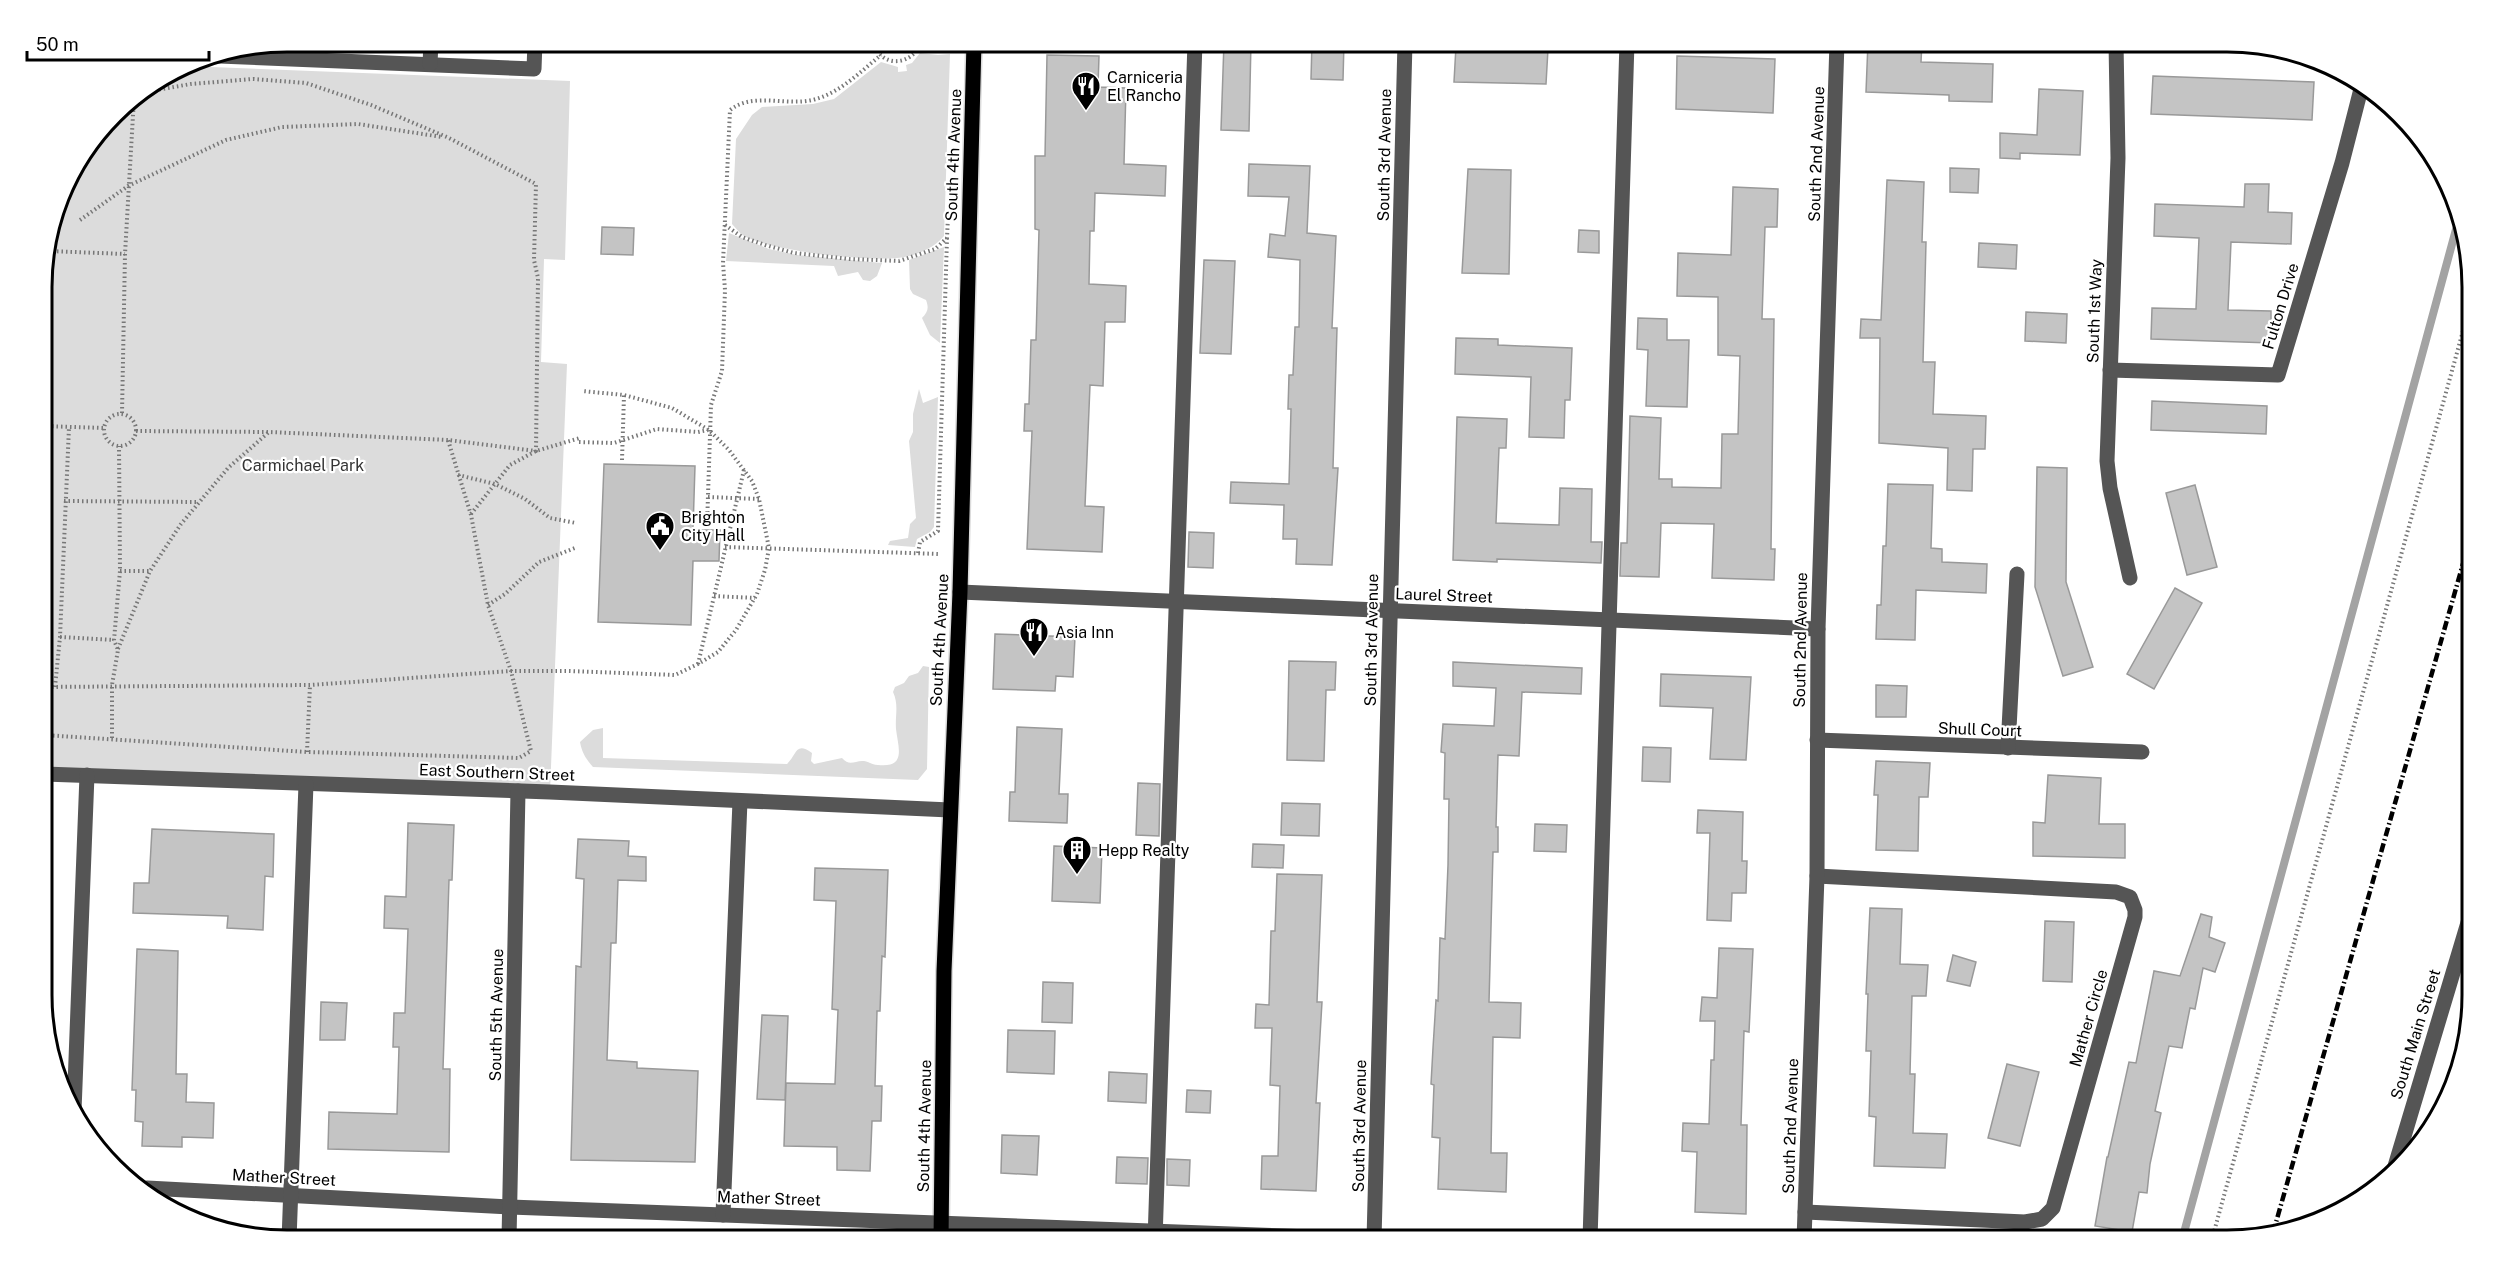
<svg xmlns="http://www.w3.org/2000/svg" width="2515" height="1282" font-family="'Public Sans',sans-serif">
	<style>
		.green { fill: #dcdcdc }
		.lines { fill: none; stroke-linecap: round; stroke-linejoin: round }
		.stream { stroke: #a3a3a3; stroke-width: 8 }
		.building { fill: #c4c4c4; stroke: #999; stroke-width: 1.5 }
		.major-casing { stroke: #dbdbdb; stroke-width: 18 }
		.path { stroke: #777; stroke-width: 4; stroke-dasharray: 1.5 3; stroke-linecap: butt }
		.minor { stroke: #555; stroke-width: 15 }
		.major { stroke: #000; stroke-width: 15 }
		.rail { stroke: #000; stroke-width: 4.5; stroke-dasharray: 9 3 1.5 3; stroke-linecap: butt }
		.labels { text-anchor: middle; stroke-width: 4.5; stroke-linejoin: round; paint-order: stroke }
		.poi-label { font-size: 16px; fill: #000; stroke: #fff; text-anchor: start }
		.street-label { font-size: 16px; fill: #000; stroke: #fff }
		.park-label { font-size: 16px; fill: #333; stroke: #fff }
		.rim { fill: none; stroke: #000; stroke-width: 3 }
	</style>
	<rect width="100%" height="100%" fill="#fff"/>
	<g class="green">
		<path d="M920 53 938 55 950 54 944 236C934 248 919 254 904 257 874 263 766 251 741 234 738 231 735 227 732 224L736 139 752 115 762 107 813 104 834 99 881 62 898 67V72L907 71 906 65 912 63Z"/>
		<path d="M185 66 570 81 565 260 544 259 541 362 567 364 550 792 44 773 43 271 67 179 126 103Z"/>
		<path d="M729 233 769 249 797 255 882 263 877 276 870 281 863 280 858 272 838 276 834 266 726 261Z"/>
		<path d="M944 247 940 343 930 335 922 318C928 312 929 308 926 300L913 294 910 289 909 260Z"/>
		<path d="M919 389 923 403 938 397 934 527 930 532 917 539 915 547 888 545 890 541 908 538 910 524 916 518 909 441 913 432V414Z"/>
		<path d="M923 666 929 667 927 769 918 780 593 767C586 759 582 753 580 742L593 730 603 728V758L787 764C797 755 795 741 812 753L811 761 814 764 842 758C850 767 855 760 864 761 869 762 873 765 878 765 907 768 898 747 896 729 895 715 899 705 893 692L895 687 904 683 909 676 918 673Z"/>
	</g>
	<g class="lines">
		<path class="stream" d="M2182 1240 2458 222"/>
	</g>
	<g class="building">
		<path d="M1224 42H1251L1249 131 1221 130Z"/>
		<path d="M1312 42H1344L1343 80 1311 79Z"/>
		<path d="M1868 42H1922L1921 62 1993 64 1992 102 1949 101V95L1866 92Z"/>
		<path d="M1456 46 1548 49 1546 84 1454 82Z"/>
		<path d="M1047 55 1099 56 1098 87 1126 88 1124 164 1166 166 1165 196 1095 193 1094 231H1090L1089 284 1126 286 1125 322H1105L1103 386 1090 385 1085 506 1104 507 1102 552 1027 549 1032 431H1024L1025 404H1029L1031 340H1036L1038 267 1039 230 1035 229V156H1045Z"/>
		<path d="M1677 56 1775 59 1773 113 1676 109Z"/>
		<path d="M2153 76 2314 82 2312 120 2151 114Z"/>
		<path d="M2039 89 2083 91 2080 155 2020 153V159L2000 158V133L2037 135Z"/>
		<path d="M1249 164 1310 166 1307 233 1336 236 1332 328H1337L1333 468H1338L1332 565 1296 564 1297 539H1283L1284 505 1230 503 1231 482 1289 484 1291 409H1288L1289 375H1293L1295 327H1299L1300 260 1268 257 1270 234 1285 236 1289 197 1248 196Z"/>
		<path d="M1950 168 1979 169 1978 193 1950 192Z"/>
		<path d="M1468 169 1511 170 1509 274 1462 273Z"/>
		<path d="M1887 180 1924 182 1922 242H1926L1923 362H1935L1933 414 1986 416 1985 449H1973L1972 491 1947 490 1948 448 1879 443 1880 338H1860L1861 319 1881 320Z"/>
		<path d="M2245 184H2269L2268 212 2292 213 2291 244 2231 242 2228 310 2271 311V343L2151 339 2152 308 2196 309 2199 238 2154 236 2155 204 2244 207Z"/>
		<path d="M1733 187 1778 189 1777 227H1765L1762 319H1774L1771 549H1775L1774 580 1712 578 1714 524 1661 523 1659 577 1620 576 1621 543H1627L1630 416 1661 418 1659 479H1672V487L1721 488 1722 434H1738L1740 356 1718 355V297L1677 296 1678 253 1731 255Z"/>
		<path d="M602 227 634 228 633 255 601 254Z"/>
		<path d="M1579 230 1599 231V253L1578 252Z"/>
		<path d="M1979 243 2017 245 2016 269 1978 267Z"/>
		<path d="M1204 260 1235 261 1231 354 1200 353Z"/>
		<path d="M2026 312 2067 314 2066 343 2025 341Z"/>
		<path d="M1638 318 1667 319V340H1689L1687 407 1646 406 1648 350 1637 349Z"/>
		<path d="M1456 338 1498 339V345L1572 348 1570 400H1565L1564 438 1529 437 1531 377 1455 374Z"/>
		<path d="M2152 401 2267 406 2266 434 2151 430Z"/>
		<path d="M1457 417 1507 419 1506 448H1499L1496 523 1559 525 1560 488 1592 489 1591 542H1602L1601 563 1497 559V562L1453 560Z"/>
		<path d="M604 464 695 466 693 530H720L719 561H693L691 625 598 622Z"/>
		<path d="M2037 467 2067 468 2066 582 2093 667 2063 676 2035 587Z"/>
		<path d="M1888 484 1933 485 1931 548 1942 549V562L1987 564 1986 593 1916 590 1915 640 1876 639 1877 605H1881L1883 546H1886Z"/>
		<path d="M2195 485 2217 567 2187 575 2166 493Z"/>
		<path d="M1189 532 1214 533 1213 568 1188 567Z"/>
		<path d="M2175 588 2202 603 2154 689 2127 674Z"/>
		<path d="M995 634 1075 637 1073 677 1056 676 1055 691 993 689Z"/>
		<path d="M1289 661 1336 662 1335 690H1326L1324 761 1287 760Z"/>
		<path d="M1453 662 1582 668 1581 694 1522 692 1519 756 1498 755 1496 827H1498V852H1493L1489 1002 1521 1003 1520 1038 1493 1037 1491 1153H1507L1506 1192 1438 1189 1440 1138 1432 1137 1434 1085 1431 1084 1433 1048 1436 1000 1438 1001 1440 938 1445 939 1448 865 1449 799H1444L1445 753 1441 752 1443 724 1494 726 1496 688 1453 686Z"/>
		<path d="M1661 674 1751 677 1746 760 1710 759 1713 708 1660 706Z"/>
		<path d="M1876 685 1907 686 1906 717H1876Z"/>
		<path d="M1017 727 1062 729 1059 794H1068L1067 823 1009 821 1010 792H1015Z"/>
		<path d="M1643 747 1671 748 1670 782 1642 781Z"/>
		<path d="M1876 761 1930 763 1928 797H1919L1918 851 1876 850 1878 795H1874Z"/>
		<path d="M2048 775 2101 778 2099 824H2125V858L2033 856V822L2045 823Z"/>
		<path d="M1138 783 1160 784 1159 836 1136 835Z"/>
		<path d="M1282 803 1320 804 1319 836 1281 835Z"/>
		<path d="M1698 810 1743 812 1742 861H1747L1746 893H1732L1731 921 1707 920 1710 833H1697Z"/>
		<path d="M408 823 454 825 452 880H449L443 1069H450L449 1152 328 1149 329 1112 397 1114 399 1047H393L394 1013H405L408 929 384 928 385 896 406 897Z"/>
		<path d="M1535 824 1567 825 1566 852 1534 851Z"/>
		<path d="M152 829 274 834 273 877 265 876 263 930 227 928 228 916 133 913 134 883H149Z"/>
		<path d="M578 839 629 841 628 856 646 857V881L618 880 616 943H611L607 1060 637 1062V1068L698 1071 695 1162 571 1160 576 966 581 967 584 879 576 878Z"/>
		<path d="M1253 844 1284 845 1283 868 1252 867Z"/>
		<path d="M1054 846 1102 848 1100 903 1052 901Z"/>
		<path d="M815 868 888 870 885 957 882 956 880 1011H877L875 1086H882L881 1121H872L870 1171 837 1170V1147L784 1146 786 1083 835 1084 838 1010 832 1009 836 901 814 900Z"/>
		<path d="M1277 874 1322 875 1317 1002H1322L1316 1103H1320L1316 1191 1261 1189 1262 1156H1278L1280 1086 1270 1085 1272 1028H1255L1256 1004 1269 1005 1271 931H1275Z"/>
		<path d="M1870 908 1902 909 1900 964 1928 965 1926 996H1912L1910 1074H1915L1913 1133 1947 1134 1945 1168 1874 1166 1876 1117 1869 1116 1871 1051H1866L1868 994H1866Z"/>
		<path d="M2201 914 2212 917 2209 937 2225 943 2215 972 2203 968 2195 1009 2190 1008 2182 1048 2169 1046 2155 1111 2161 1113 2150 1164 2147 1193 2139 1192 2132 1232 2095 1226 2107 1157H2108L2129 1062 2136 1063 2154 971 2180 976Z"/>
		<path d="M2045 921 2074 922 2072 982 2043 981Z"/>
		<path d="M1719 948 1753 949 1749 1032 1744 1031 1741 1125H1747L1746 1214 1695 1212 1697 1152 1682 1151 1683 1123 1709 1124 1711 1060H1714L1715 1021H1700L1702 997 1717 998Z"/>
		<path d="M137 949 178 951 176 1074H187L186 1102 214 1103 213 1138 182 1137V1147L142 1146 143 1122 135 1121 136 1090H132Z"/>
		<path d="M1953 955 1976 962 1970 986 1947 981Z"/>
		<path d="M1043 982 1073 983 1072 1023 1042 1022Z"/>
		<path d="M321 1002 347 1003 345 1040H320Z"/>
		<path d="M762 1015 788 1016 785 1100 757 1099Z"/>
		<path d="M1008 1030 1055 1031 1054 1074 1007 1072Z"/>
		<path d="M2007 1064 2039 1072 2020 1146 1988 1138Z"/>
		<path d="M1109 1072 1147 1074 1146 1103 1108 1101Z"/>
		<path d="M1187 1090 1211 1091 1210 1113 1186 1112Z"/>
		<path d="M1002 1135 1039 1136 1037 1175 1001 1173Z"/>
		<path d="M1117 1157 1148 1158 1147 1184 1116 1183Z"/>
		<path d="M1167 1159 1190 1160 1189 1186 1167 1185Z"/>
	</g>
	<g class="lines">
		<g class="major-casing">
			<path id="major" d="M941 1240 944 971 960 592 974 42"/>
		</g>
		<g class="path">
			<path d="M874 42C880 69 913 66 921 42"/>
			<path d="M919 47 953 48"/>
			<path d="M80 220 128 186 226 140 282 127 358 124 442 137"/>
			<path d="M725 225 742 237 765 245 794 253 850 259 899 261 935 249 947 238 948 216"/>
			<path d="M48 251 125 254"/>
			<path d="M122 413 125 254 134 98"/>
			<circle cx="120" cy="430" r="16"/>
			<path d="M43 426 104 428"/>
			<path d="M136 431 269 432 448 440"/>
			<path d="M579 442 614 443 657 429 698 432 708 430"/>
			<path d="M622 460 624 395"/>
			<path d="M458 475 495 484 525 499 550 518 576 523"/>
			<path d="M708 497 759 499"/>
			<path d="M64 501 198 502"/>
			<path d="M471 514 510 465 536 451 580 438"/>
			<path d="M707 526 711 405 722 371 725 290 723 263 730 110C753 92 785 106 812 100 839 94 860 72 881 55"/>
			<path d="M725 547 940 554"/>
			<path d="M918 553 920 542 938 531 947 238"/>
			<path d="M120 571H150"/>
			<path d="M714 596 755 598"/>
			<path d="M488 605 505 594 539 562 575 548"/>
			<path d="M60 637 114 640"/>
			<path d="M118 649 150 571 181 524 228 468 269 432"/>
			<path d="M698 664 744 470"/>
			<path d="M43 687 310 685 511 671H569L675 675 698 664 718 652 736 630 757 594 765 570 769 548 759 499 752 481 729 450 709 430 672 408 624 395 582 391"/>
			<path d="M55 687 60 637 69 427"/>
			<path d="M44 735 307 752 519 758 531 751 511 671 488 605 471 515 448 440 536 451 538 278 534 260 536 184 449 138 371 105 306 83 253 79 191 84 144 92"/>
			<path d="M112 738V685L118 650 114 640 120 571 119 446"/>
			<path d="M307 752 310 685"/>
			<path d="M2212 1239 2471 302"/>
		</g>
		<g class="minor">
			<path d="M2116 42 2118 158 2107 461 2110 488 2130 578"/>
			<path d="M219 56 534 69 535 42"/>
			<path d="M430 64 431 42"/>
			<path d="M2110 370 2278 375 2342 163 2362 85"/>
			<path d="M960 592 1818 629"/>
			<path d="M1817 740 2142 752"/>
			<path d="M2008 748 2017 574"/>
			<path d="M44 774 550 792 950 810"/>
			<path d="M74 1111 87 775"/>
			<path d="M2393 1173 2473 906"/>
			<path d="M147 1188 510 1207 1390 1240"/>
			<path d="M1805 1212 2025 1222 2042 1219 2053 1208 2135 917V910L2130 897 2116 892 1817 876"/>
			<path d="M723 1215 740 801"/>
			<path d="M289 1240 306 784"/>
			<path d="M509 1240 518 791"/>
			<path d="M1155 1240 1195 42"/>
			<path d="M1374 1240 1405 42"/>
			<path d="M1590 1240 1627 42"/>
			<path d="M1804 1240 1817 876 1818 629 1837 42"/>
		</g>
		<use href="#major" class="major"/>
		<path class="rail" d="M2273 1233 2472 532"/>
	</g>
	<defs>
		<g id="restaurant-pin" transform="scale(1.5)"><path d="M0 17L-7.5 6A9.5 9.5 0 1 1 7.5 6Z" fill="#000" stroke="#fff"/><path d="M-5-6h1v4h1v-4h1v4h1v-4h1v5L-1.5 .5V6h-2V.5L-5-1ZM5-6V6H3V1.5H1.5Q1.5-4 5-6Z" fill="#fff"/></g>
		<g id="civic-pin" transform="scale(1.5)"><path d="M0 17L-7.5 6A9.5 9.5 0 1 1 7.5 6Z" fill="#000" stroke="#fff"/><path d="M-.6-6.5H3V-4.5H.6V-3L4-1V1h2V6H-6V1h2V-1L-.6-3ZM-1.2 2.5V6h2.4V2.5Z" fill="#fff"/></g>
		<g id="building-pin" transform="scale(1.5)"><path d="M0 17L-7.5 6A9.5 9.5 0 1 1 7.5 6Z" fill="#000" stroke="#fff"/><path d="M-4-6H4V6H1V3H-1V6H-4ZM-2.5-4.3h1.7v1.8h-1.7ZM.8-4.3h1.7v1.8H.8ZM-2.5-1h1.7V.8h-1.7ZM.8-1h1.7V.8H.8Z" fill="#fff"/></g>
	</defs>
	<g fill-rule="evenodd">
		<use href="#restaurant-pin" x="1086" y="86"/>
		<use href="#civic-pin" x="660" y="526"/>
		<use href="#restaurant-pin" x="1034" y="632"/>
		<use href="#building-pin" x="1077" y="850"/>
	</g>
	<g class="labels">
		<g class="poi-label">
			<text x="1107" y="83">Carniceria<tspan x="1107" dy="18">El Rancho</tspan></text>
			<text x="681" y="523">Brighton<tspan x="681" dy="18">City Hall</tspan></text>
			<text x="1055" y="638">Asia Inn</text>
			<text x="1098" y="856">Hepp Realty</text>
		</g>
		<g class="street-label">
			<text transform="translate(1816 154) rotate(-88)" y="6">South 2nd Avenue</text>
			<text transform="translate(953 155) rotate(-88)" y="6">South 4th Avenue</text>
			<text transform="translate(1384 155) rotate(-89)" y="6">South 3rd Avenue</text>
			<text transform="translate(2280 306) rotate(-73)" y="6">Fulton Drive</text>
			<text transform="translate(2094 311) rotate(-88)" y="6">South 1st Way</text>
			<text transform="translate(1444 595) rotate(2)" y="6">Laurel Street</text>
			<text transform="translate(939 640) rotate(-87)" y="6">South 4th Avenue</text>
			<text transform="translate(1371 640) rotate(-89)" y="6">South 3rd Avenue</text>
			<text transform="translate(1800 640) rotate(-89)" y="6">South 2nd Avenue</text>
			<text transform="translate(1980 729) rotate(2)" y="6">Shull Court</text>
			<text transform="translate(497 772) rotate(2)" y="6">East Southern Street</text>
			<text transform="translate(496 1015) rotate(-89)" y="6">South 5th Avenue</text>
			<text transform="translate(2088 1018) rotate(-74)" y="6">Mather Circle</text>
			<text transform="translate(2415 1034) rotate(-73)" y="6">South Main Street</text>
			<text transform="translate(924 1126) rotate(-89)" y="6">South 4th Avenue</text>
			<text transform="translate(1359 1126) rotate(-89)" y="6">South 3rd Avenue</text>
			<text transform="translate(1790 1126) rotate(-88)" y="6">South 2nd Avenue</text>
			<text transform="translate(284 1177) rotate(3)" y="6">Mather Street</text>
			<text transform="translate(769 1198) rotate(2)" y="6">Mather Street</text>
		</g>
		<g class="park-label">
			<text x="303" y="471">Carmichael Park</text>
		</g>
	</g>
	<path d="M0 0H2515V1282H0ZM287 52H2227A235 235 0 0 1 2462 287V995A235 235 0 0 1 2227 1230H287A235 235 0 0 1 52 995V287A235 235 0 0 1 287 52Z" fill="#fff" fill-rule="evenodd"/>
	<path class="rim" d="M287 52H2227A235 235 0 0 1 2462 287V995A235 235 0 0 1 2227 1230H287A235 235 0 0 1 52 995V287A235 235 0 0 1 287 52Z"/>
	<path d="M27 51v9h182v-9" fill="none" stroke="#000000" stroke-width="3"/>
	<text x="36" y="51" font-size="18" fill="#000000" stroke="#ffffff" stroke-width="4.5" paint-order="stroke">50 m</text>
</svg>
